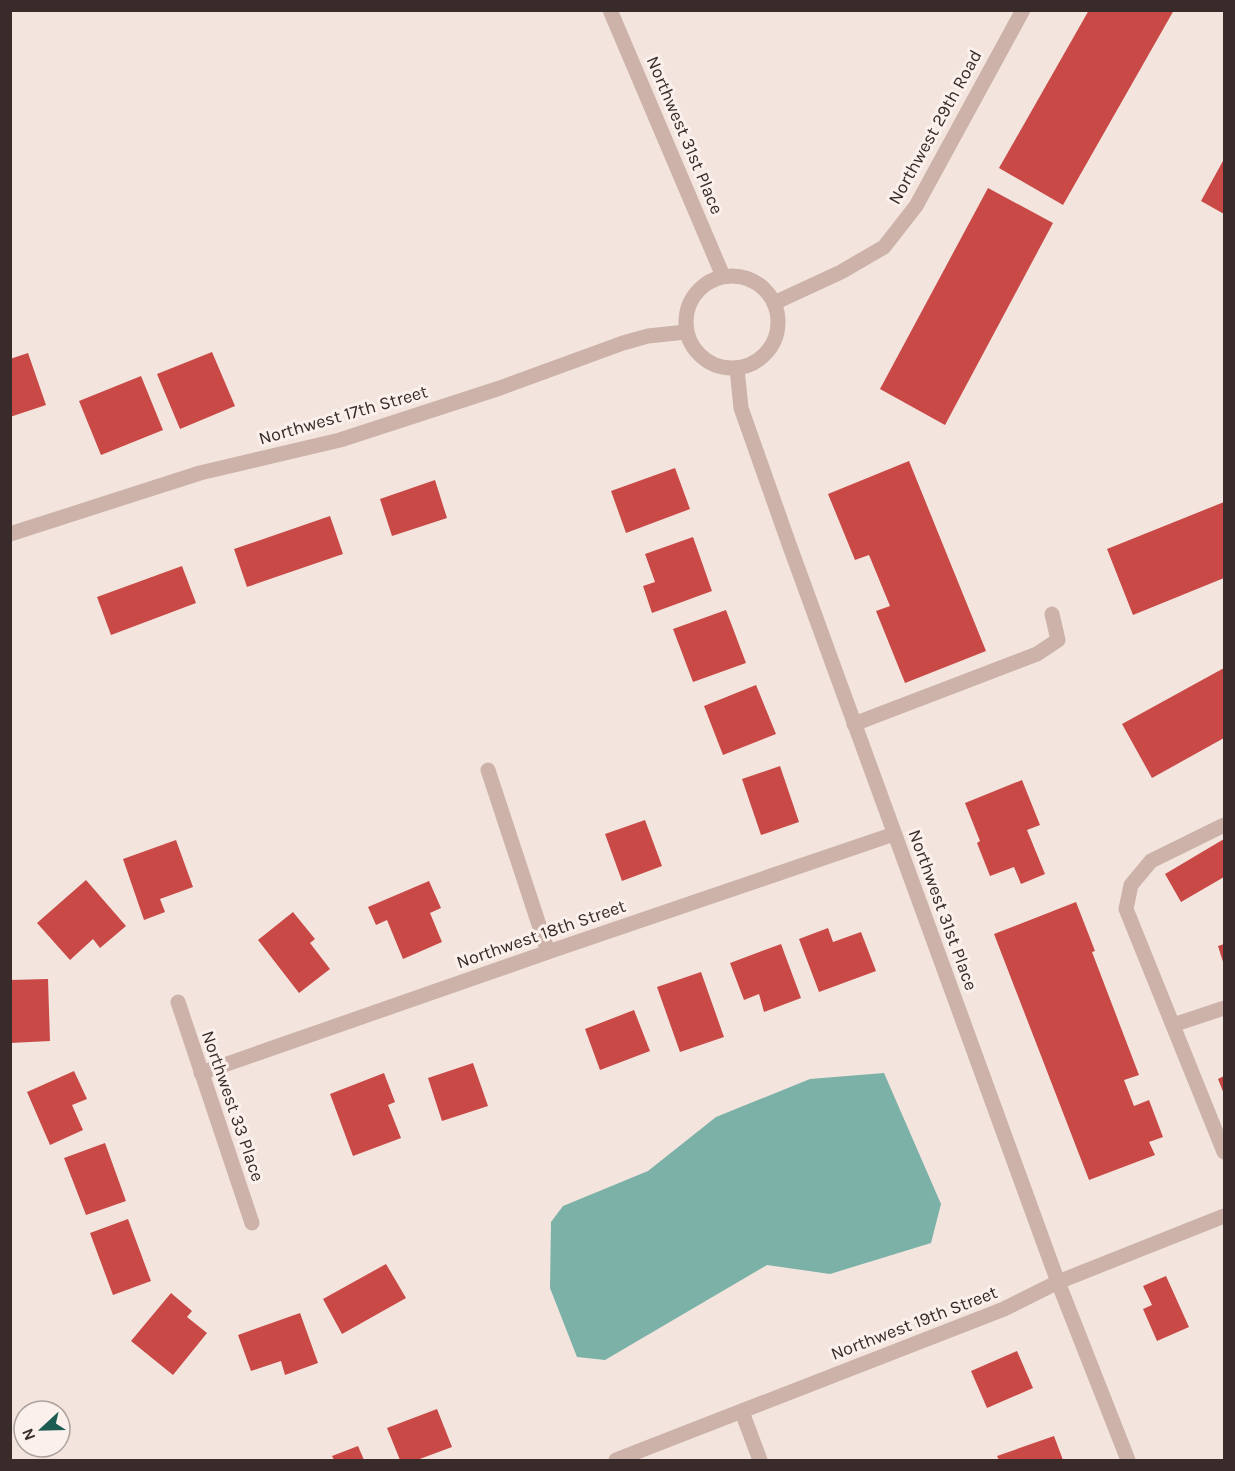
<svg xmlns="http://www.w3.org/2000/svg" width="1235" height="1471" font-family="Karla,sans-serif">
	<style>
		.water { fill: #7cb1a8 }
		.building { fill: #c94947 }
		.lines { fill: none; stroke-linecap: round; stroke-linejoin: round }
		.minor { stroke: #ccb2a9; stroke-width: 15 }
		.labels { text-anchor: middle; stroke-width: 6; stroke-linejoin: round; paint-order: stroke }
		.street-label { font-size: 18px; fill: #392b29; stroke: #fbf0eb }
	</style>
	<rect width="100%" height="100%" fill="#f3e5de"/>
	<path class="water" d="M884 1073 941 1204 931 1243 830 1274 767 1265 605 1360 577 1357 550 1288 551 1222 563 1206 648 1171 716 1117 810 1079Z"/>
	<g class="building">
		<path d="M1089 10H1174L1063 205 999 168Z"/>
		<path d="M1224 159V214L1201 201Z"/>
		<path d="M988 188 1053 223 945 425 880 389Z"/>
		<path d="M212 352 235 406 180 429 157 374Z"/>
		<path d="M28 353 46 405 10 417V359Z"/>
		<path d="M141 376 163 430 101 455 79 401Z"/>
		<path d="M909 461 986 651 905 683 876 611 890 606 869 555 855 560 828 494Z"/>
		<path d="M675 468 690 509 626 533 611 491Z"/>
		<path d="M435 480 447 518 392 536 380 499Z"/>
		<path d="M1224 502V578L1133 615 1107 549Z"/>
		<path d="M330 516 343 554 247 587 234 549Z"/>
		<path d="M693 537 712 591 652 613 643 586 655 582 645 554Z"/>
		<path d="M182 566 196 603 111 635 97 597Z"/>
		<path d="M726 610 746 663 693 682 673 629Z"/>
		<path d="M1224 668V738L1152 778 1122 724Z"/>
		<path d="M756 685 776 734 723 755 704 706Z"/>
		<path d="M780 766 799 822 761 835 742 779Z"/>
		<path d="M1022 780 1040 825 1027 830 1045 874 1021 884 1014 867 990 876 977 843 980 841 965 803Z"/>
		<path d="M645 820 662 866 622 881 605 834Z"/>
		<path d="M1224 839V877L1181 902 1165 874Z"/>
		<path d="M176 840 193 887 160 899 165 912 144 920 123 859Z"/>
		<path d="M86 880 126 926 100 948 93 939 70 960 37 923Z"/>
		<path d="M429 881 441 908 430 913 442 942 403 959 387 920 376 925 368 907Z"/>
		<path d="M1076 902 1095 951 1092 952 1139 1075 1124 1080 1134 1106 1149 1100 1163 1137 1149 1142 1155 1155 1089 1180 994 934Z"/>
		<path d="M293 912 315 939 310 943 330 969 299 993 258 940Z"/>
		<path d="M828 928 833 942 861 932 876 971 819 992 799 939Z"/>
		<path d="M781 944 801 998 764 1012 759 994 744 1000 730 963Z"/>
		<path d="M1224 944V965L1218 946Z"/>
		<path d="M701 972 724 1037 680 1052 657 987Z"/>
		<path d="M48 979 50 1041 10 1043V980Z"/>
		<path d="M634 1010 650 1051 600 1070 585 1029Z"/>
		<path d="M473 1063 488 1106 442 1121 428 1078Z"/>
		<path d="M74 1071 87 1099 72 1105 83 1130 50 1145 27 1092Z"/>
		<path d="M384 1073 395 1102 388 1105 401 1138 353 1156 330 1094Z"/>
		<path d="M1224 1076V1094L1218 1079Z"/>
		<path d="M105 1143 126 1201 86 1215 64 1158Z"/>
		<path d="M128 1219 151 1281 113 1295 90 1233Z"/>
		<path d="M386 1264 406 1298 342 1334 323 1299Z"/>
		<path d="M1166 1276 1189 1327 1157 1341 1143 1309 1152 1305 1143 1286Z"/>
		<path d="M171 1293 192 1311 187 1317 207 1333 173 1375 131 1341Z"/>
		<path d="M300 1313 318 1363 285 1375 281 1361 251 1371 238 1335Z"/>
		<path d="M1017 1351 1033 1388 987 1408 971 1371Z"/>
		<path d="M437 1409 452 1447 417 1460H400L387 1428Z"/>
		<path d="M1054 1436 1063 1460H999L997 1456Z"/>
		<path d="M358 1446 364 1460H334L332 1456Z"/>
	</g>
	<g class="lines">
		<g class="minor">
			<path d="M610 10 723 276"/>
			<circle cx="732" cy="322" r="46"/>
			<path d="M774 303 841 272 884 247 916 206 1023 10"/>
			<path d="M737 369 741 408 789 544 1058 1282 1128 1460"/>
			<path d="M10 534 200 473 340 440 500 388 623 343 648 336 686 332"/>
			<path d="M854 724 1037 654 1058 640 1052 614"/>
			<path d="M488 770 548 952"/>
			<path d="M1224 825 1151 861 1131 885 1126 909 1224 1152"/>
			<path d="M178 1002 252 1223"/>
			<path d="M1173 1025 1224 1008"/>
			<path d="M201 1073 548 952 894 834"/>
			<path d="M742 1412 760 1460"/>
			<path d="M616 1460 1004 1309 1058 1282 1224 1216"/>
		</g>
	</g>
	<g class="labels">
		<g class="street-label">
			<text transform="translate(935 127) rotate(-61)" y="6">Northwest 29th Road</text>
			<text transform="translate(685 135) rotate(67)" y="6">Northwest 31st Place</text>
			<text transform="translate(343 415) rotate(-16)" y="6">Northwest 17th Street</text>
			<text transform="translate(943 910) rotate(70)" y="6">Northwest 31st Place</text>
			<text transform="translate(541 934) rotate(-19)" y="6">Northwest 18th Street</text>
			<text transform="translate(233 1106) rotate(71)" y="6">Northwest 33 Place</text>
			<text transform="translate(914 1323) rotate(-21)" y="6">Northwest 19th Street</text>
		</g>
	</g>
	<rect width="1235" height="1471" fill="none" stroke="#392b29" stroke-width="24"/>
	<g transform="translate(42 1429) rotate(248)"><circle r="28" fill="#fbf0eb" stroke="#ada19d" stroke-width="1.5"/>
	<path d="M0-4.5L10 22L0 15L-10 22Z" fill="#1d5c52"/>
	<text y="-9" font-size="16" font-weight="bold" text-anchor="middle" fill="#392b29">N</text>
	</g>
</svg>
